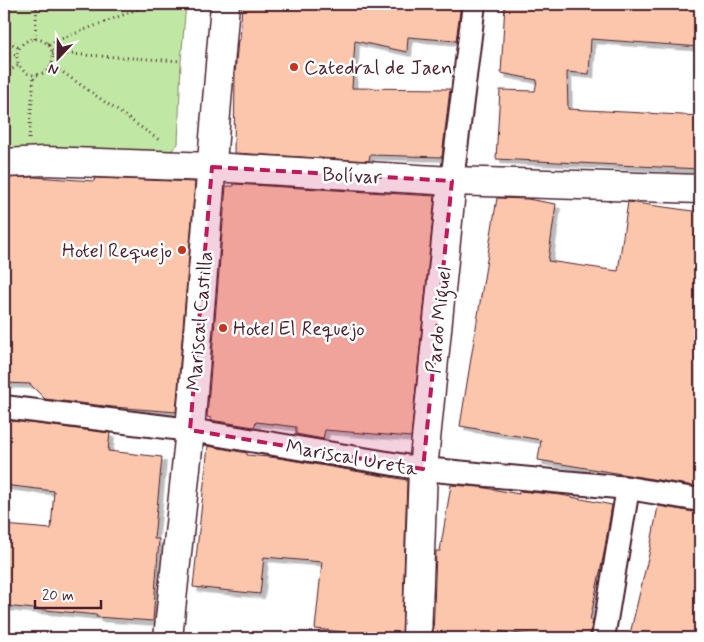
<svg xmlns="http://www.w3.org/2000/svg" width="704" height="642" font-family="Mynerve,sans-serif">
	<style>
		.green { fill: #c0e8a4; stroke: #858468 }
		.building { fill: #fbc6ac; stroke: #4a1f2b; filter: url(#shadow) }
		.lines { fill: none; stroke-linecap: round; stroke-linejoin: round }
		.street-casing { stroke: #4a1f2b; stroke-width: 26 }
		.secondary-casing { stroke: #4a1f2b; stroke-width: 31 }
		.path { stroke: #4a1f2b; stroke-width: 3; stroke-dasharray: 1 4; stroke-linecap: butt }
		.street { stroke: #fff; stroke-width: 22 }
		.secondary { stroke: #fff; stroke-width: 28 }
		.marked { fill: #c2185b; fill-opacity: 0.2; stroke: #c2185b; stroke-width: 4; stroke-dasharray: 10 6; stroke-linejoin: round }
		.poi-dot { fill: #c8321e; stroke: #fff; stroke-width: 2 }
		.labels { text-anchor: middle; stroke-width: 5; stroke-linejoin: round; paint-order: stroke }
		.poi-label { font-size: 20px; fill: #4a1f2b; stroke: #fff; text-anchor: start }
		.street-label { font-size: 20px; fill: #4a1f2b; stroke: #fff }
	</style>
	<defs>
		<filter id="shadow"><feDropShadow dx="4.5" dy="4.5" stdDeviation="0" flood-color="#0004"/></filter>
	</defs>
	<rect width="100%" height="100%" fill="#fff"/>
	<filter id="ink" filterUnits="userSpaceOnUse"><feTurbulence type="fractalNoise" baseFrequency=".02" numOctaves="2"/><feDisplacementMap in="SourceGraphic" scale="10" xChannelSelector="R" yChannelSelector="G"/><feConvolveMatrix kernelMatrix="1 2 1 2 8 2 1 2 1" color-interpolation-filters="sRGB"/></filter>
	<g filter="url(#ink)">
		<path class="green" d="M4 4H186L181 61 178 144 172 150 163 154 4 150Z"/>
		<g class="building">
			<path d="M242 4H461L456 41 408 37 407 52 355 41 352 88 450 89 442 157 370 155 369 161 234 153 235 73 238 40H240Z"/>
			<path d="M505 4H700V47L591 39 589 74 567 72 568 109 700 116V169L496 159 500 90 535 91 537 80 501 73Z"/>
			<path d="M34 177 94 181 95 178 195 182 176 412 113 407 45 399 30 384 4 383V178Z"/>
			<path d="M234 184 435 196 411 437 325 430 323 439 296 434V427L256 422 254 427 210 420 211 418 207 417 226 186H234Z"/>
			<path d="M497 198 527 199 556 204 548 261 618 271 628 202 700 212V487L538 460 541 440 460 426Z"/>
			<path d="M4 420 110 433 108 451 162 457 154 539H159L153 621 96 617 97 615 4 606V525L51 529 54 491 4 485Z"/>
			<path d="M208 446 247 453V455L279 458 407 480 402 638 315 629 322 562 264 557 260 594 193 587Z"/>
			<path d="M451 485 480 487 519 494V491L561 495 612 505 604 553 590 620H593L589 638H540L541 637 499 631V638H433L436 551H440Z"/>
			<path d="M658 506 700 513V638H629L649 554Z"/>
		</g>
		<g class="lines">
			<g class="street-casing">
				<g id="street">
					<path d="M452 181 474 4"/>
					<path d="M4 407 190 430 423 469 628 488 700 500"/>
					<path d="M603 638 628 488"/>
				</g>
			</g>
			<g class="secondary-casing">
				<g id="secondary">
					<path d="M4 163 44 161 212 167 452 181 700 189"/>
					<path d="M168 638 190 430 225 4"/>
					<path d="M417 638 423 469 452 181"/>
				</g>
			</g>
			<g class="path">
				<path d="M4 39 19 48"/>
				<path d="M35 39 37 4"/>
				<circle cx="35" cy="57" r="18"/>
				<path d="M48 44 151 4"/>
				<path d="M52 53 181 61"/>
				<path d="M4 54 17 55"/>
				<path d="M51 64 159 140"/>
				<path d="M4 74 19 65"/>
				<path d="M29 139 34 74"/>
			</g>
			<use href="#street" class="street"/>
			<use href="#secondary" class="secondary"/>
		</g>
	</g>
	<path class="marked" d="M212 167 452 181 423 469 190 430Z"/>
	<g class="poi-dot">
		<circle cx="294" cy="67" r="5"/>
		<circle cx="182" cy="250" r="5"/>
		<circle cx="223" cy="328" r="5"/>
	</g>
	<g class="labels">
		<g class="poi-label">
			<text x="304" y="74">Catedral de Jaen</text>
			<text x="172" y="257" text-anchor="end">Hotel Requejo</text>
			<text x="233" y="335">Hotel El Requejo</text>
		</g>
		<g class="street-label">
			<text transform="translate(352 175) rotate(3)" y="7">Bolívar</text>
			<text transform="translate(438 320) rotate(-84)" y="7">Pardo Miguel</text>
			<text transform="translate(199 321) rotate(-85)" y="7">Mariscal Castilla</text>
			<text transform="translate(352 457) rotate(10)" y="7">Mariscal Ureta</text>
		</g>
	</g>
	<rect width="704" height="642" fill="none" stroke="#fff" stroke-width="20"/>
	<rect x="10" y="10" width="684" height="622" fill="none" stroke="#4a1f2b" stroke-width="2" filter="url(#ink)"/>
	<g transform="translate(58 58) rotate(202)" stroke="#ffffff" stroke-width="4" paint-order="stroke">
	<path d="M0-4L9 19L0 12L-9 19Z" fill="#4a1f2b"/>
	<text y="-8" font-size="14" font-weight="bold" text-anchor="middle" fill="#4a1f2b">N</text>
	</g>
	<path d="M35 600v8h66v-8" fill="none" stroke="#4a1f2b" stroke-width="2.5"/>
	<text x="42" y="600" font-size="15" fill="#4a1f2b" stroke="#ffffff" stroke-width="4" paint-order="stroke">20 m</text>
</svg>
